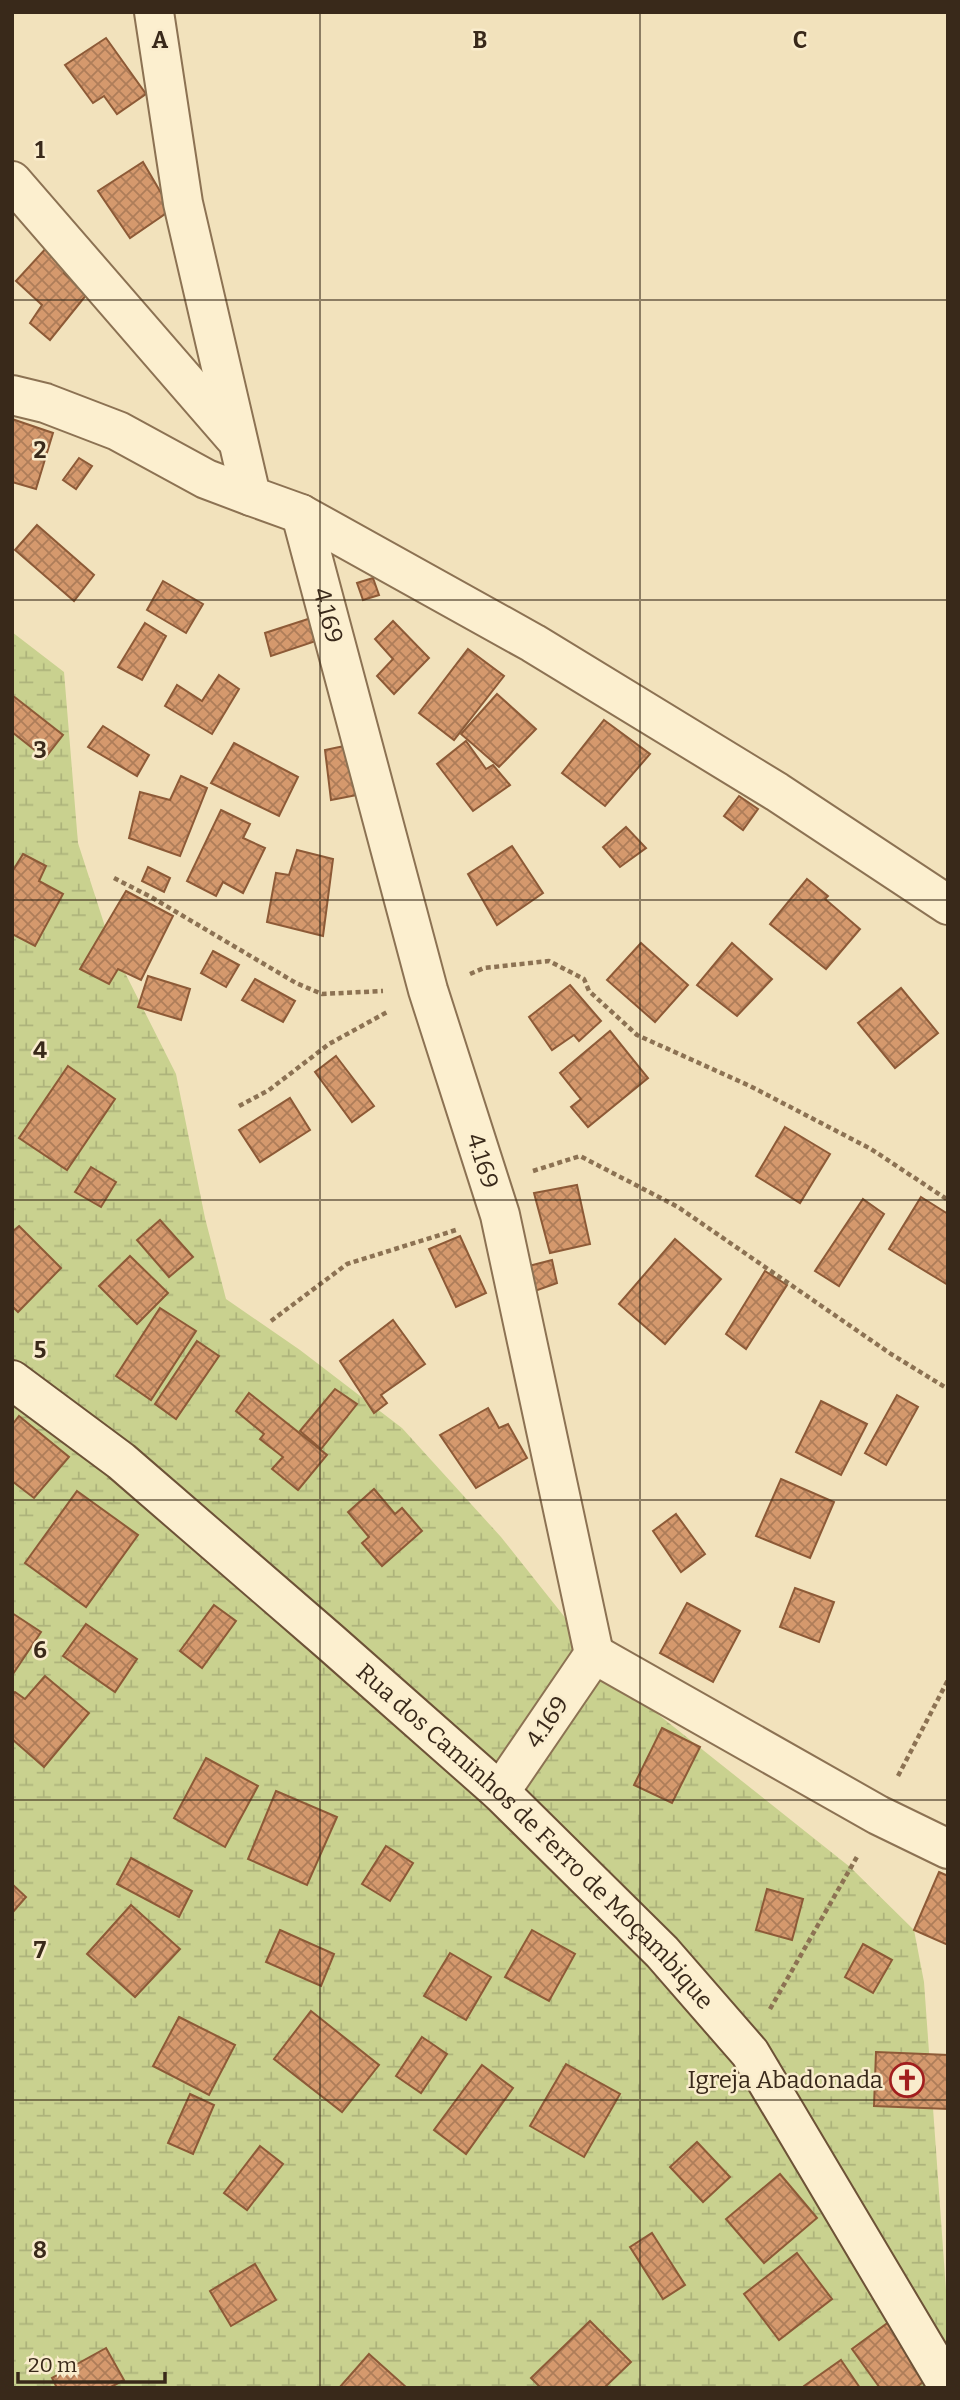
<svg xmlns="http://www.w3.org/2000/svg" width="960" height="2400" font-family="Bitter,serif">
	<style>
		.wetland { fill: url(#wetland-marsh) }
		.building { fill: url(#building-cross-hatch); stroke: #8d5a37; stroke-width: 2 }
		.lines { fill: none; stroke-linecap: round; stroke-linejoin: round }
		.street-casing { stroke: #8c7253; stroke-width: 42 }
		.secondary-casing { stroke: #6d5237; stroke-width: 42 }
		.path { stroke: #8c7253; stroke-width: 4.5; stroke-dasharray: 5 3.5; stroke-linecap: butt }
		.street { stroke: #fcefcf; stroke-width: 38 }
		.secondary { stroke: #fcefcf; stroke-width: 38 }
		.grid { fill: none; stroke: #39291a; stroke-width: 2; stroke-opacity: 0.55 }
		.labels { text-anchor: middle; stroke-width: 5; stroke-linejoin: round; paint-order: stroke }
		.street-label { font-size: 24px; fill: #39291a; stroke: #f9eccc }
		.poi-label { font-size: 24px; fill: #39291a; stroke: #f9eccc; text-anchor: end }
		.grid-label { font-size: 23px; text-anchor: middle; font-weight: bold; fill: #39291a; stroke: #f9eccc; stroke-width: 5; stroke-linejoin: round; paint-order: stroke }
	</style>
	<defs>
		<pattern id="wetland-marsh" width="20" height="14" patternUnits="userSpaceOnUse" patternTransform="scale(1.75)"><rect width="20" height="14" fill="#c9d18f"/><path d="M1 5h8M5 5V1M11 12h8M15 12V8" fill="none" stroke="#adb37b"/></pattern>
		<pattern id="building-cross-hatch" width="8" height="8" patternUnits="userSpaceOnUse" patternTransform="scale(1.75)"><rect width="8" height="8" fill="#d5996d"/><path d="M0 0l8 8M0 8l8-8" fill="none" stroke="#ae7d59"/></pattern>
	</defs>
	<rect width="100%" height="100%" fill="#f2e2bc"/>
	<path class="wetland" d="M12 632 64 672 78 843 111 945 176 1074 205 1218 226 1299 300 1350 402 1428 501 1537 594 1654 635 1696 850 1867 914 1930 924 1982 948 2318V2388H12Z"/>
	<g class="building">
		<path d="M106 38 146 94 117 114 104 96 93 103 65 65Z"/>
		<path d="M143 162 171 210 130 238 98 191Z"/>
		<path d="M49 245 70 264 64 273 87 294 50 340 30 323 42 305 16 281Z"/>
		<path d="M12 419 53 433 36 489 12 482Z"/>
		<path d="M79 458 92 466 76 489 63 480Z"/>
		<path d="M37 525 94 575 74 601 15 550Z"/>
		<path d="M373 578 379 595 363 600 357 583Z"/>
		<path d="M163 581 203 604 186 633 147 610Z"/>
		<path d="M311 618 319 640 271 656 265 633Z"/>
		<path d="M393 621 429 658 394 694 377 676 393 659 375 639Z"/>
		<path d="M145 623 166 636 142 680 118 667Z"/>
		<path d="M468 649 504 676 454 740 419 713Z"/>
		<path d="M219 675 239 689 212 734 165 706 177 685 202 701Z"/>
		<path d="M497 694 536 729 499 767 461 734Z"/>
		<path d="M12 695 63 735 45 758 12 732Z"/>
		<path d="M604 720 650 754 605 806 562 773Z"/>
		<path d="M103 726 149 755 137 776 88 747Z"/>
		<path d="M466 741 486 769 493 765 510 785 473 811 437 764Z"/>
		<path d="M234 743 298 777 279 816 211 783Z"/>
		<path d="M349 745 357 795 331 800 325 750Z"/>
		<path d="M181 776 207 788 180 856 129 838 140 792 170 800Z"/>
		<path d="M739 796 758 809 743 830 724 816Z"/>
		<path d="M221 810 250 824 243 838 265 848 243 893 223 882 216 896 187 881Z"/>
		<path d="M626 827 646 848 620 867 603 847Z"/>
		<path d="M512 846 543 893 497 925 468 874Z"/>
		<path d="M297 850 333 859 323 936 267 922 276 873 289 875Z"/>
		<path d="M23 854 46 866 39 881 63 894 35 946 12 934V872Z"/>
		<path d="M148 867 170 878 164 892 142 881Z"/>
		<path d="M807 879 828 896 825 899 860 929 826 969 770 924Z"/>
		<path d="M126 891 173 916 141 980 118 969 109 984 80 969Z"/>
		<path d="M641 943 688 985 655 1022 607 980Z"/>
		<path d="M732 943 772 979 737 1016 697 985Z"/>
		<path d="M213 951 239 965 226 987 201 973Z"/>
		<path d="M148 976 190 989 181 1020 138 1007Z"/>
		<path d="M255 979 295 1001 283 1022 242 1000Z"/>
		<path d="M570 985 601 1021 579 1041 574 1035 552 1050 529 1017Z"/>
		<path d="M901 988 938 1033 895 1068 858 1023Z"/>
		<path d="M610 1031 648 1078 588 1127 571 1107 581 1099 560 1073Z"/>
		<path d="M336 1056 374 1106 352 1122 315 1072Z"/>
		<path d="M68 1066 115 1099 67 1170 19 1138Z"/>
		<path d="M290 1098 310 1130 260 1162 239 1130Z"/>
		<path d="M785 1127 830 1154 800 1203 756 1176Z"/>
		<path d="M91 1167 116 1182 101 1207 75 1192Z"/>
		<path d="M577 1185 590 1244 550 1253 534 1193Z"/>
		<path d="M921 1197 948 1214V1285L889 1249Z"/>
		<path d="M863 1199 884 1214 839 1286 815 1271Z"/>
		<path d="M160 1220 193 1257 169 1277 137 1240Z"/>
		<path d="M19 1226 61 1268 18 1312 12 1306V1232Z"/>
		<path d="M460 1236 486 1293 456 1307 429 1249Z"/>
		<path d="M675 1239 721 1279 665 1344 619 1304Z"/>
		<path d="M130 1256 168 1293 137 1324 99 1286Z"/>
		<path d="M552 1260 557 1283 532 1292 525 1267Z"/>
		<path d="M765 1271 787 1285 746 1349 726 1334Z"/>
		<path d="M160 1308 196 1331 151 1400 116 1376Z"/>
		<path d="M393 1320 425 1364 381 1395 387 1403 374 1413 340 1361Z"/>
		<path d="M197 1341 219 1356 176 1419 155 1404Z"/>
		<path d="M335 1389 357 1404 321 1449 300 1431Z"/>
		<path d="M249 1393 327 1455 298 1490 272 1469 283 1457 260 1439 264 1434 236 1411Z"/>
		<path d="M897 1395 918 1407 886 1465 865 1453Z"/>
		<path d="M821 1401 867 1424 841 1475 796 1452Z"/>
		<path d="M488 1408 499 1428 508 1424 527 1458 476 1488 440 1435Z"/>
		<path d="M19 1416 69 1457 34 1498 12 1481V1425Z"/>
		<path d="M781 1479 834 1502 810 1558 756 1536Z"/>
		<path d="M374 1489 395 1514 402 1508 422 1531 382 1566 362 1543 369 1537 348 1512Z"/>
		<path d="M77 1491 138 1535 86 1607 25 1563Z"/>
		<path d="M676 1514 705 1554 681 1572 653 1531Z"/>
		<path d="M795 1588 834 1602 819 1642 780 1627Z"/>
		<path d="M687 1603 740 1631 713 1682 660 1653Z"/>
		<path d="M214 1605 236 1621 202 1668 180 1651Z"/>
		<path d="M12 1613 41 1632 13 1674 12 1673Z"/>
		<path d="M86 1624 137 1659 115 1692 63 1656Z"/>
		<path d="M45 1676 89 1713 44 1767 12 1739V1695L15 1692 25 1699Z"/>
		<path d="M662 1728 700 1747 672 1803 634 1785Z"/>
		<path d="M206 1758 258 1786 225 1847 174 1818Z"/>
		<path d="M276 1791 337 1817 307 1885 248 1859Z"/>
		<path d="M386 1846 413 1863 390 1901 362 1884Z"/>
		<path d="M131 1858 192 1891 179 1917 117 1884Z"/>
		<path d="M939 1872 948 1876V1945L914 1930Z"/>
		<path d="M12 1884 26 1897 12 1913Z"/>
		<path d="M767 1889 803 1899 792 1940 756 1930Z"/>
		<path d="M131 1905 180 1949 135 1997 87 1954Z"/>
		<path d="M280 1930 334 1954 321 1986 266 1962Z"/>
		<path d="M532 1930 575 1954 549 2001 505 1977Z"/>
		<path d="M863 1944 892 1960 873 1993 845 1977Z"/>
		<path d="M450 1953 491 1977 466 2020 424 1996Z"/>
		<path d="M311 2011 379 2065 342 2112 274 2059Z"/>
		<path d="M179 2017 235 2045 209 2095 153 2066Z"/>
		<path d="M422 2037 447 2054 421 2093 396 2076Z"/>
		<path d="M876 2052 948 2055V2109L874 2106Z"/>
		<path d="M566 2064 620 2094 584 2157 530 2126Z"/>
		<path d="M482 2065 513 2088 466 2154 434 2130Z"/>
		<path d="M190 2094 214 2105 193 2154 168 2143Z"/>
		<path d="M697 2142 730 2177 703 2202 670 2167Z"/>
		<path d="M260 2146 283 2164 247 2210 224 2193Z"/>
		<path d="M780 2174 817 2218 764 2263 726 2219Z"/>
		<path d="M652 2233 685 2285 663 2299 630 2247Z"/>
		<path d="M797 2253 832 2299 779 2340 744 2294Z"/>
		<path d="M255 2264 276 2300 231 2326 210 2291Z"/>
		<path d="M893 2319 933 2375 915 2388H880L852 2349Z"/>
		<path d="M590 2321 631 2362 604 2388H541L531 2378Z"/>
		<path d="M106 2348 124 2380 109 2388H57L52 2378Z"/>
		<path d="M369 2354 407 2388H339Z"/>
		<path d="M841 2360 860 2388H805L804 2386Z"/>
	</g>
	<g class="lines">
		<g class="street-casing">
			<g id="street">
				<path d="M154 12 183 203 251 496 301 514 533 643 777 792 948 905"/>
				<path d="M12 181 234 437"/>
				<path d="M12 395 45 403 118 431 206 479 251 496"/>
				<path id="s1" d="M301 514 428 990 500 1215 594 1654 500 1792"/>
				<path d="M594 1654 878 1815 948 1849"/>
			</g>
		</g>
		<g class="secondary-casing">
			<g id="secondary">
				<path id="s2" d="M12 1380 121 1461 329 1641 500 1792 662 1952 750 2053 948 2386"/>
			</g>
		</g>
		<g class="path">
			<path d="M114 878 151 897 296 983 322 994 383 991"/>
			<path d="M470 974 484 968 549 961 584 979 589 991 637 1035 750 1086 871 1149 948 1200"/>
			<path d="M239 1106 269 1090 329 1044 389 1011"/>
			<path d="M533 1171 580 1156 678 1207 891 1354 948 1389"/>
			<path d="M271 1321 347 1264 459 1229"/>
			<path d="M898 1776 948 1680"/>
			<path d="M770 2009 858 1855"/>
		</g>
		<use href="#street" class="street"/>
		<use href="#secondary" class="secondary"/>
	</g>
	<path class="grid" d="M320 12V2388M640 12V2388M12 300H948M12 600H948M12 900H948M12 1200H948M12 1500H948M12 1800H948M12 2100H948"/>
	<defs>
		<g id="church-ring" transform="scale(1.75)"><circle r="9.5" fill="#f9eccc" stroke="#a11d1d" stroke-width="1.5"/><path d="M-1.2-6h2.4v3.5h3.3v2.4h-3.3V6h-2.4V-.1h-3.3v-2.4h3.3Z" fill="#a11d1d"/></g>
	</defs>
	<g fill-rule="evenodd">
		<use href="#church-ring" x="907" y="2080"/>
	</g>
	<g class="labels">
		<g class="street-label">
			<text dy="8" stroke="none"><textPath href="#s1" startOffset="105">4.169</textPath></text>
			<text dy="8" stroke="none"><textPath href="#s1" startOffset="672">4.169</textPath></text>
			<text transform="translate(547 1722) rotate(-56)" y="8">4.169</text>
			<text dy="8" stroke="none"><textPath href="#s2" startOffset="695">Rua dos Caminhos de Ferro de Moçambique</textPath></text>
		</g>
		<g class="poi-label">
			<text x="883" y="2088">Igreja Abadonada</text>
		</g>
	</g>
	<g class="grid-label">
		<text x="160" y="48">A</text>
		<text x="480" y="48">B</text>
		<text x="800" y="48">C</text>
		<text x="40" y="158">1</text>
		<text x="40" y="458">2</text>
		<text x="40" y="758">3</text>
		<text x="40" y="1058">4</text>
		<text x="40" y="1358">5</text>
		<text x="40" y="1658">6</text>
		<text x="40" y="1958">7</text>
		<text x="40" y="2258">8</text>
	</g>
	<rect width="960" height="2400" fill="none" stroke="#39291a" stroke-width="28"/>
	<path d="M18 2372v10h147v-10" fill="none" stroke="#39291a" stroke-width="3.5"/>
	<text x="28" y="2372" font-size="21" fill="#39291a" stroke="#f9eccc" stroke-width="5" paint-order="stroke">20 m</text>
</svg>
